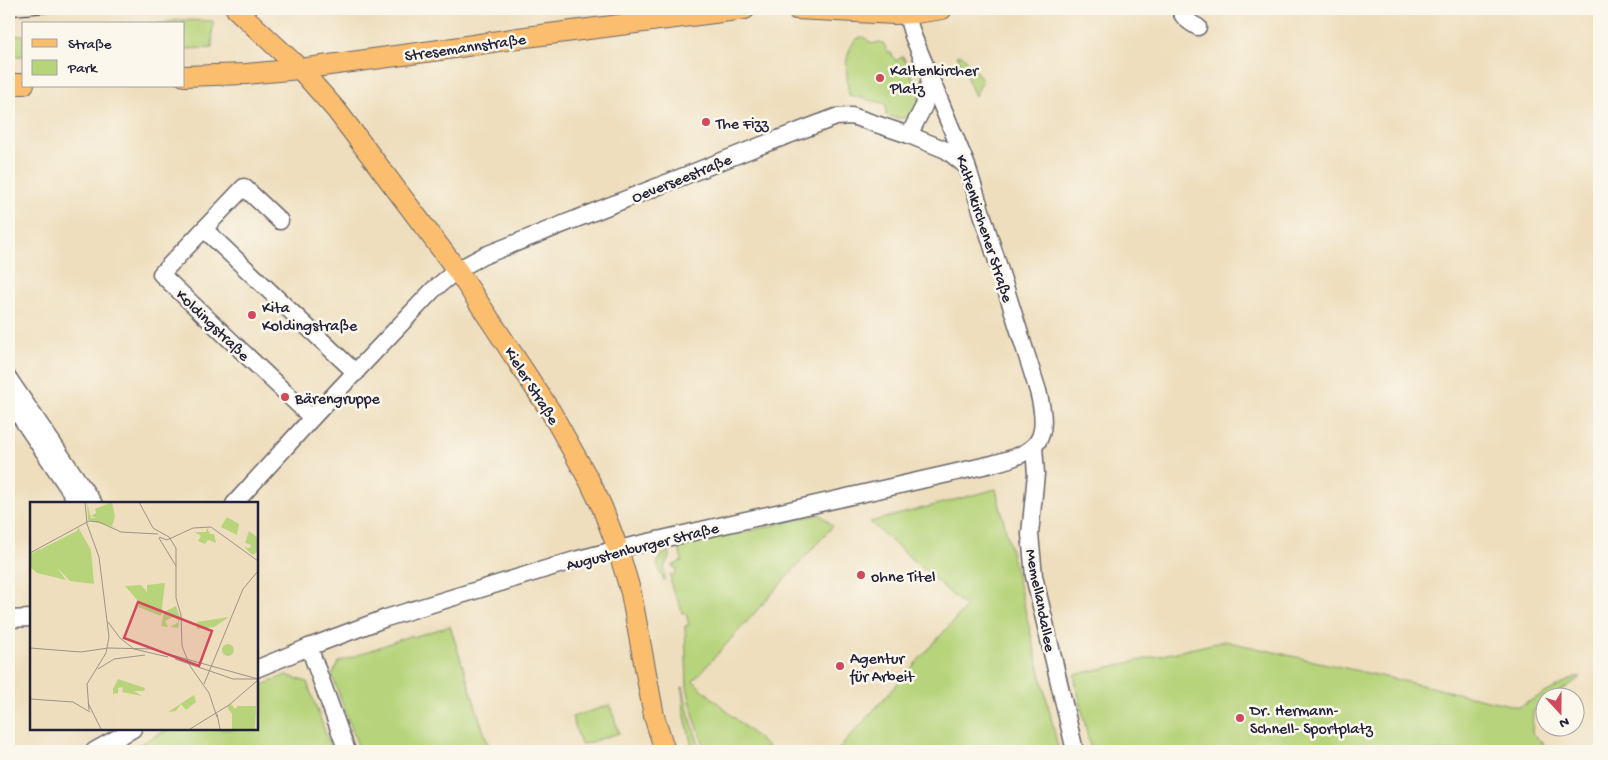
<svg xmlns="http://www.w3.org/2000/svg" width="1608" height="760" font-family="'Gochi Hand',sans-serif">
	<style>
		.green { fill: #b7d47b; stroke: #6c7b5b }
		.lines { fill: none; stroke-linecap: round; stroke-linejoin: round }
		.minor-casing { stroke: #696468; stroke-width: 19 }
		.major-casing { stroke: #696468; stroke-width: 22 }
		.minor { stroke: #fff; stroke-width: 16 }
		.major { stroke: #fbbe6e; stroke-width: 20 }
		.tram { stroke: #22223b; stroke-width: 1 }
		.poi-dot { fill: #d1495b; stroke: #fbf7ec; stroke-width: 2 }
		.labels { text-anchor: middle; stroke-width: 5; stroke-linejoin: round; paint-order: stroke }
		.street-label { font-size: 16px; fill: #22223b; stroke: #fbf7ec }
		.poi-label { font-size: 16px; fill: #22223b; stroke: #fbf7ec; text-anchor: start }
		.inset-road { fill: none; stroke: #9c9389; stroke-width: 1 }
		.view { fill: #d1495b; fill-opacity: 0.15; stroke: #d1495b; stroke-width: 2.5 }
		.inset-edge { fill: none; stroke: #22223b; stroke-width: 2.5 }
	</style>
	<rect width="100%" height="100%" fill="#fbf7ec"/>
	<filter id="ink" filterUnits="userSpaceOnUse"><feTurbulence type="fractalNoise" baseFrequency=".02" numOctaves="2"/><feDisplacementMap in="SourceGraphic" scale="10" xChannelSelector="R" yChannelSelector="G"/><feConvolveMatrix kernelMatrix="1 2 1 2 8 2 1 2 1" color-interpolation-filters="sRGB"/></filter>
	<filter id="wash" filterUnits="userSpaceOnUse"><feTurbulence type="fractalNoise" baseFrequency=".0096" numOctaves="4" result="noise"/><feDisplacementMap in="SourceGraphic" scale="20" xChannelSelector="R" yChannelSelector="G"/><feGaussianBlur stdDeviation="1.12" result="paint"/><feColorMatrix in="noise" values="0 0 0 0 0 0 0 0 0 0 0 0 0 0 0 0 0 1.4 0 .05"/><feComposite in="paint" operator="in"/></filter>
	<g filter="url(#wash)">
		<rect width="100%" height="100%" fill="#eedebd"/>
		<g class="green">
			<path d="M179 20 213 21 212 48 184 49V24H156Z"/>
			<path d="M24 35V56H9V36Z"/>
			<path d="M864 37 872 44 880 42 884 44 887 51 891 53 896 61 903 56C908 68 919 89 919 101 919 105 915 111 912 114 904 121 895 118 886 115V104L849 95C847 75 842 56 856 39Z"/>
			<path d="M957 55H962L983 80 975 96Z"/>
			<path d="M996 489 1059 751H837L966 607 870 522Z"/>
			<path d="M820 514 833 526 693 681 772 751H706L694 717 687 687 685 626 689 625 686 613H682L680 605 672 589 670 574 673 576 677 569 672 566 682 561 679 548Z"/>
			<path d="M670 550 669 557 664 567 665 579 663 580 657 563 662 555Z"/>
			<path d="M450 626 490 751H360L332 675 339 662 412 635 413 637Z"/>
			<path d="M1225 641 1519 707 1575 677H1581L1552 697 1546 698 1545 702 1533 711 1532 733 1550 751H1091L1074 675Z"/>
			<path d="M286 675 307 682 332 751H128L168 729H256V688Z"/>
			<path d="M682 687H683L688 711 701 751H693L684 712Z"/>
			<path d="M610 705 619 733 581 745 572 717Z"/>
		</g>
	</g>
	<g filter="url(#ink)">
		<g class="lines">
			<g class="minor-casing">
				<g id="minor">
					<path d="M1180 9C1182 18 1190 23 1198 27"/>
					<path d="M909 135 924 106 930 78"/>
					<path d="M204 229 244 187 280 221"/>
					<path d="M9 379 94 504"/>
					<path d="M9 400 79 504"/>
					<path d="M312 418 161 274 204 229 356 373"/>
					<path d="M1034 447 1036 474 1030 534 1034 576 1075 751"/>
					<path d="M234 504 312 418 433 290 457 270 483 256 757 147 836 117 852 116 909 135 946 150 965 165"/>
					<path d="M9 619 31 618"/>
					<path d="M309 647 347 751"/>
					<path d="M256 669 309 647 386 618 575 560 618 549 992 464C1039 452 1051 441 1038 391L967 166 913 36 905 9"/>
					<path d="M94 751 133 729"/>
				</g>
			</g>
			<g class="major-casing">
				<g id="major">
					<path d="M236 9 300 69 337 111 457 270 551 412 590 482 602 507 618 549 631 593 654 716 665 751"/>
					<path d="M796 9 895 14 916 13 942 9"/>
					<path d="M184 76 246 74 300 69 447 49 518 38 745 9"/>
					<path d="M9 84H24"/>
				</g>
			</g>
			<use href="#minor" class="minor"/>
			<use href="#major" class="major"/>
			<path class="tram" d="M9 16 90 9"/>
		</g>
	</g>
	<g class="poi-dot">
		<circle cx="880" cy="78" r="5"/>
		<circle cx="706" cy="122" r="5"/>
		<circle cx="252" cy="315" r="5"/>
		<circle cx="285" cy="397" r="5"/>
		<circle cx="861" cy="575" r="5"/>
		<circle cx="840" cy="666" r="5"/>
		<circle cx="1240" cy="718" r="5"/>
	</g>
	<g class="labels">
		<g class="street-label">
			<text transform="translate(465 46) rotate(-8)" y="6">Stresemannstraße</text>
			<text transform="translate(681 177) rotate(-22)" y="6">Oeverseestraße</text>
			<text transform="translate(986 228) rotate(72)" y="6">Kaltenkirchener Straße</text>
			<text transform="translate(214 324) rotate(44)" y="6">Koldingstraße</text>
			<text transform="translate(533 385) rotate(58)" y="6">Kieler Straße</text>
			<text transform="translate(642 545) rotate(-14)" y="6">Augustenburger Straße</text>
			<text transform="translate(1042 600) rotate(79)" y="6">Memellandallee</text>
		</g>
		<g class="poi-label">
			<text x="890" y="75">Kaltenkircher<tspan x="890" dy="18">Platz</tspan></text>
			<text x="716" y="128">The Fizz</text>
			<text x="262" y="312">Kita<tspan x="262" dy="18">Koldingstraße</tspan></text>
			<text x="295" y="403">Bärengruppe</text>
			<text x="871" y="581">ohne Titel</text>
			<text x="850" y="663">Agentur<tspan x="850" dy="18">für Arbeit</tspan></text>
			<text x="1250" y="715">Dr. Hermann-<tspan x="1250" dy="18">Schnell- Sportplatz</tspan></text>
		</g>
	</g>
	<g transform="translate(30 502)">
		<rect width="228" height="228" fill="#eedebd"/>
		<path d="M57 0 61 16H67L61 14 66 11 65 7 82 0 85 14 82 24 87 26 58 18ZM197 15 209 22 207 33 191 25ZM48 25 61 48 64 82 40 79 12 50 11 47 47 29ZM177 26 180 32H184L186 41 178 38 175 42 168 39 171 34 165 30H176ZM219 29 227 35V50L223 53 214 45 220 46 221 43 215 41ZM10 47 23 60 36 78 7 71 0 65V52ZM135 81 131 114 108 105 110 101 95 84 111 83 117 90V83ZM146 104 150 115 148 126 140 125 149 120 145 114 135 119 138 125 131 124 134 110ZM199 115 184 125 167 127V120ZM192 148a6 6 0 1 1 12 0a6 6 0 1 1-12 0ZM88 177 115 186 114 189H104L112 194 92 190 93 185 88 186V191L83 192 84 221V227L83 187ZM164 193 166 200 156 208 151 202 146 209 138 210ZM201 202 205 207 208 204H226L225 227H202V212L197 205Z" fill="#b7d47b"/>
		<path class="inset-road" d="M55 0 57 22 69 55 79 135 76 151 57 182 59 208M109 0 123 26 139 35 146 46V96L151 113 152 144 160 164 179 191 187 215M129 35 137 38 163 26 181 25 228 59M129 36 146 64M0 51 59 19 69 20 91 30 128 32M78 120 90 136 104 147 138 155M0 146 51 150 78 146 124 147 133 150M131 150 228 177M145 157 203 177H228M68 167 84 157 115 153M174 182 213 87 228 69M0 197 43 200 60 210M58 201 71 227M187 212 190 227M160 227 199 203 228 178"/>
		<path class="view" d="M108 100 182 129 169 164 94 136Z"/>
		<rect width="228" height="228" class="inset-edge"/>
	</g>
	<rect width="1608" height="760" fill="none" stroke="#fbf7ec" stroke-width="30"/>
	<rect x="22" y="22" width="162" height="65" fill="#fbf7ec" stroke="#a4a2a5"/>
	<rect x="32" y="39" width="25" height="8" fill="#fbbe6e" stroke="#a4a2a5"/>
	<text x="68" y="48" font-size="15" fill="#22223b">Straße</text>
	<rect x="32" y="60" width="25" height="15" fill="#b7d47b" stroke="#a4a2a5"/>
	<text x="68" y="72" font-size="15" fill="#22223b">Park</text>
	<g transform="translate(1560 712) rotate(159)"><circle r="24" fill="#fbf7ec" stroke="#a4a2a5"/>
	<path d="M0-4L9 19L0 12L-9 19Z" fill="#d1495b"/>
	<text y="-8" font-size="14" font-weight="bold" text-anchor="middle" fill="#22223b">N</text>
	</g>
</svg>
